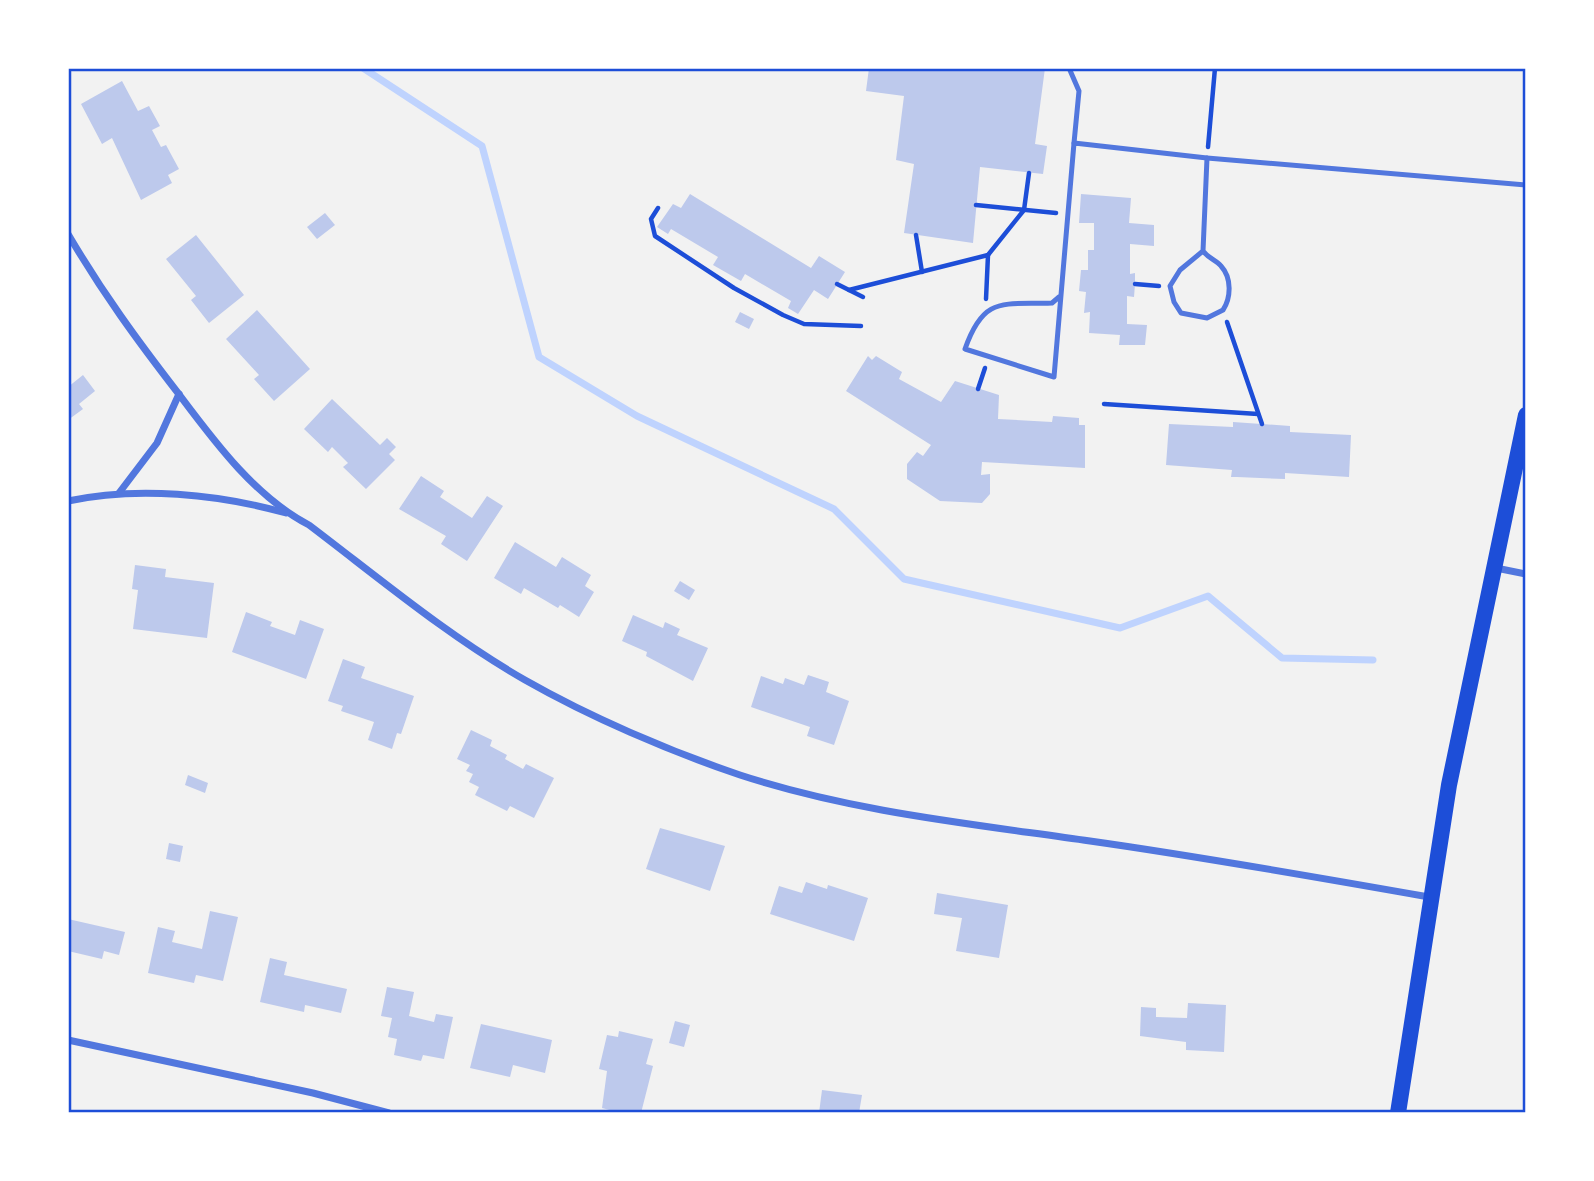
<svg xmlns="http://www.w3.org/2000/svg" width="1594" height="1181" font-family="Helvetica,sans-serif">
	<style>
		.lines { fill: none; stroke-linecap: round; stroke-linejoin: round }
		.stream { stroke: #bfd3fe; stroke-width: 7 }
		.building { fill: #bdc9ec }
		.path { stroke: #1d4ed8; stroke-width: 4.5 }
		.service { stroke: #5277de; stroke-width: 5 }
		.minor { stroke: #5277de; stroke-width: 7 }
		.primary { stroke: #1d4ed8; stroke-width: 16 }
		.neatline { fill: none; stroke: #1d4ed8; stroke-width: 2.5 }
	</style>
	<rect width="100%" height="100%" fill="#f2f2f2"/>
	<g class="lines">
		<path class="stream" d="M363 68 482 146 539 357 637 416 834 509 904 579 1120 628 1208 596 1282 658 1373 660"/>
	</g>
	<g class="building">
		<path d="M869 68H1045L1035 144 1047 146 1043 174 980 167 973 243 904 233 914 164 896 160 904 96 866 91Z"/>
		<path d="M122 81 138 111 149 106 160 126 152 130 161 147 166 145 179 169 168 175 172 183 141 200 112 138 102 144 81 104Z"/>
		<path d="M690 194 811 268 819 256 845 272 828 299 814 290 798 314 788 308 791 301 745 274 741 281 713 265 718 257 671 229 668 234 657 227 673 204 681 208Z"/>
		<path d="M1081 194 1131 198 1129 223 1154 225V246L1130 244V274L1135 273V284L1134 297 1127 296V324L1147 325 1145 345H1119L1120 335 1089 333 1090 312 1084 313 1086 292 1079 291 1081 270H1088V250H1094V223H1079Z"/>
		<path d="M325 213 335 225 317 239 307 227Z"/>
		<path d="M196 235 244 295 209 323 191 300 196 296 166 259Z"/>
		<path d="M257 310 310 369 274 401 254 379 259 375 226 339Z"/>
		<path d="M740 312 754 319 749 329 735 322Z"/>
		<path d="M868 356 872 360 876 356 902 372 899 379 941 402 955 381 999 395 998 419 1052 422 1053 416 1079 418V425H1085V468L982 462 981 475 990 474V494L982 503 940 501 907 479V464L917 452 923 456 931 445 846 391Z"/>
		<path d="M83 375 95 391 79 404 83 409 68 420V387Z"/>
		<path d="M332 399 380 445 387 438 396 447 389 454 395 460 366 489 343 467 348 463 332 447 328 452 304 429Z"/>
		<path d="M1233 422 1290 426V432L1351 435 1349 477 1285 473V479L1237 477H1231L1232 470 1166 465 1169 424 1233 427Z"/>
		<path d="M421 476 444 491 440 497 472 518 487 496 503 506 467 561 441 544 446 536 399 509Z"/>
		<path d="M515 542 556 567 562 557 591 575 585 586 594 592 579 617 560 605 558 608 524 588 521 594 494 578Z"/>
		<path d="M135 565 166 569 165 577 214 583 207 638 133 629 138 590 132 589Z"/>
		<path d="M680 581 695 590 689 600 674 591Z"/>
		<path d="M246 612 272 622 270 626 295 635 300 620 324 629 306 679 232 652Z"/>
		<path d="M633 615 663 628 665 622 680 629 677 635 708 648 693 681 646 656 647 652 622 641Z"/>
		<path d="M343 659 365 667 361 678 414 696 401 734 397 733 392 749 368 740 374 722 341 711 343 706 328 701Z"/>
		<path d="M808 675 829 682 826 692 849 701 834 745 807 736 810 727 751 707 761 676 783 684 785 678 804 685Z"/>
		<path d="M471 730 492 740 490 746 507 755 505 759 523 769 526 764 554 778 534 818 510 806 507 811 475 795 479 787 469 782 473 774 466 771 470 765 457 759Z"/>
		<path d="M188 775 208 783 205 793 185 785Z"/>
		<path d="M660 828 725 846 710 891 646 869Z"/>
		<path d="M169 843 183 846 180 862 166 859Z"/>
		<path d="M806 882 827 889 828 885 868 898 854 941 770 914 779 886 802 893Z"/>
		<path d="M937 893 1008 905 999 958 956 951 962 918 934 914Z"/>
		<path d="M210 911 238 917 223 981 196 975 194 983 148 973 158 927 175 931 172 942 202 949Z"/>
		<path d="M68 919 125 932 119 955 104 951 102 959 68 951Z"/>
		<path d="M270 958 287 962 284 975 347 989 341 1013 305 1005 304 1012 260 1002Z"/>
		<path d="M387 987 414 992 409 1016 434 1022 436 1014 453 1017 444 1059 423 1055 421 1061 394 1055 397 1039 388 1037 392 1018 381 1016Z"/>
		<path d="M1188 1003 1226 1005 1224 1052 1186 1050V1042L1140 1036 1141 1007 1156 1008V1017L1187 1018Z"/>
		<path d="M675 1021 690 1025 684 1047 669 1043Z"/>
		<path d="M481 1024 552 1040 545 1073 513 1065 510 1077 470 1068Z"/>
		<path d="M619 1031 653 1039 646 1064 653 1066 641 1113H621L602 1108 607 1071 599 1069 607 1035 618 1037Z"/>
		<path d="M822 1090 862 1095 859 1113H819Z"/>
	</g>
	<g class="lines">
		<g class="path">
			<path d="M1208 147 1215 68"/>
			<path d="M976 205 1056 213"/>
			<path d="M658 208 651 219 655 236 734 288 783 315 804 324 861 326"/>
			<path d="M916 235 922 272"/>
			<path d="M837 284 863 297"/>
			<path d="M1135 284 1159 286"/>
			<path d="M849 290 988 255 1024 210 1029 173"/>
			<path d="M986 299 988 255"/>
			<path d="M1227 322 1262 424"/>
			<path d="M978 389 985 368"/>
			<path d="M1104 404 1258 414"/>
		</g>
		<g class="service">
			<path d="M1069 68 1079 91 1074 143"/>
			<path d="M1207 158 1526 185"/>
			<path d="M1059 297 1052 303C1003 305 984 295 965 349L1054 377 1074 143 1207 158 1203 251 1180 270 1170 286 1174 302 1181 313 1207 318 1223 310C1231 298 1232 278 1221 266 1216 260 1208 258 1203 251"/>
		</g>
		<g class="minor">
			<path d="M68 234C102 292 137 340 178 393 214 441 255 497 309 525 379 578 448 636 525 680 590 717 669 751 740 775 853 812 973 824 1090 841 1203 857 1316 877 1429 897"/>
			<path d="M119 493 157 443 179 394"/>
			<path d="M68 501C137 486 218 494 286 513"/>
			<path d="M1496 568 1526 574"/>
			<path d="M68 1040 313 1093 389 1113"/>
		</g>
		<path class="primary" d="M1398 1113 1449 785 1526 415"/>
	</g>
	<rect width="1594" height="1181" fill="none" stroke="#ffffff" stroke-width="140"/>
	<rect x="70" y="70" width="1454" height="1041" class="neatline"/>
</svg>
